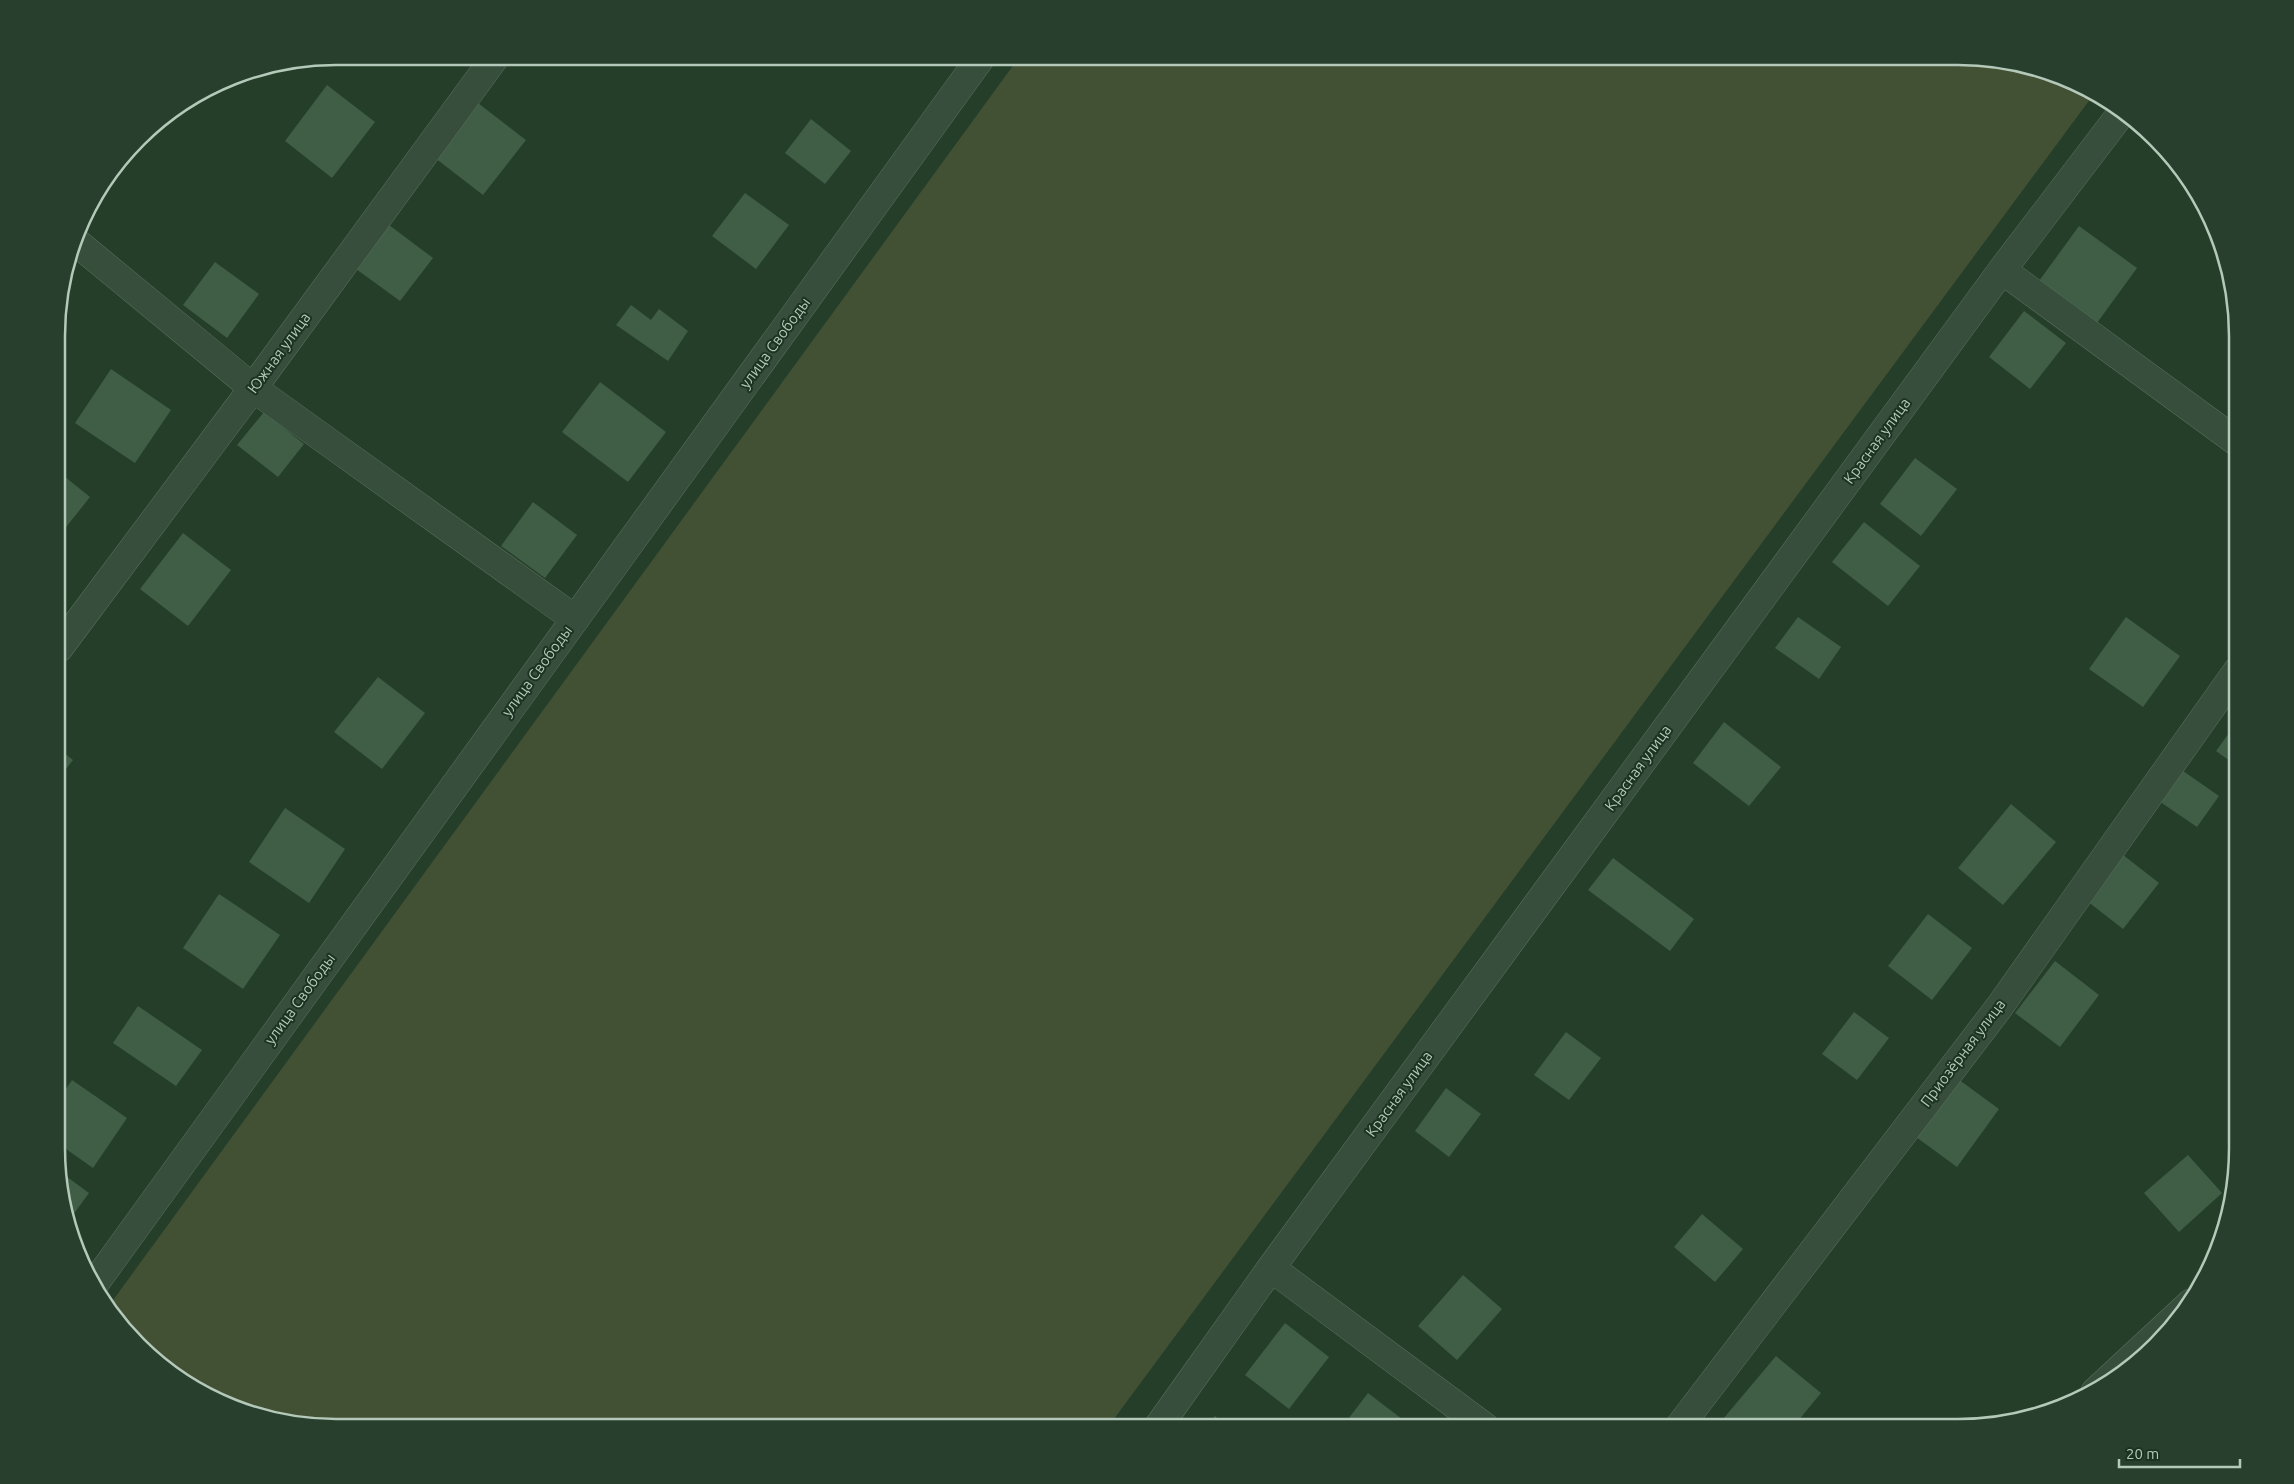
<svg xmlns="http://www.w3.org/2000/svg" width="2294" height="1484" font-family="Ubuntu,sans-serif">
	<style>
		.green { fill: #425034 }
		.building { fill: #405d46 }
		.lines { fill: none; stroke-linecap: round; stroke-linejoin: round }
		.minor-casing { stroke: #596e5e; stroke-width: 29 }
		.minor { stroke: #384e3d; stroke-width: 28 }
		.labels { text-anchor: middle; stroke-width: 4; stroke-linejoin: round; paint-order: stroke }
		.street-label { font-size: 15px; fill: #b4c9b9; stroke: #1d3322 }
		.rim { fill: none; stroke: #b4c9b9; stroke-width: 2.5 }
	</style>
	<rect width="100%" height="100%" fill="#243e29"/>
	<path class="green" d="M1020 56H1958L2048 71 2094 94 1108 1427 336 1428 246 1413 180 1380 138 1346 108 1307Z"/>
	<g class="building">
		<path d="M327 85 375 122 332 178 285 141Z"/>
		<path d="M478 103 526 140 483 195 435 158Z"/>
		<path d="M811 119 851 151 825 184 785 153Z"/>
		<path d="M745 193 789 225 756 269 712 236Z"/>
		<path d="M389 225 433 258 400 301 356 269Z"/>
		<path d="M2079 226 2137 268 2097 323 2039 281Z"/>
		<path d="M215 262 259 294 227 338 183 305Z"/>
		<path d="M631 305 651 320 659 309 688 331 668 361 616 325Z"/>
		<path d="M2024 311 2066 343 2030 389 1989 357Z"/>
		<path d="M111 369 171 410 135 463 75 423Z"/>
		<path d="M600 382 666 432 628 482 562 432Z"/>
		<path d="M264 412 304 444 278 477 237 445Z"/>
		<path d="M1915 458 1957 489 1921 536 1880 504Z"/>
		<path d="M59 472 90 497 59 536Z"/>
		<path d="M533 502 577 535 545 578 501 546Z"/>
		<path d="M1864 522 1920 566 1888 606 1832 562Z"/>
		<path d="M183 533 231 570 188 626 140 589Z"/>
		<path d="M1798 617 1841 647 1819 679 1775 648Z"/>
		<path d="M2126 617 2180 656 2143 707 2089 669Z"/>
		<path d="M378 677 425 713 382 769 334 732Z"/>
		<path d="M1724 722 1781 767 1749 806 1693 763Z"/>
		<path d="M2237 722V766L2216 751Z"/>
		<path d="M59 749 73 760 59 778Z"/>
		<path d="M2176 766 2219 796 2197 827 2153 797Z"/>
		<path d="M2011 804 2056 842 2003 905 1958 868Z"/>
		<path d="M285 808 345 849 309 903 249 862Z"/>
		<path d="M2118 851 2159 883 2123 929 2082 897Z"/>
		<path d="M1613 858 1694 919 1670 951 1588 890Z"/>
		<path d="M219 894 280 935 243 989 183 948Z"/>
		<path d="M1928 914 1972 948 1932 1000 1888 966Z"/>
		<path d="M2055 961 2099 995 2060 1047 2015 1013Z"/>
		<path d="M138 1006 202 1050 176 1086 113 1043Z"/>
		<path d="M1854 1012 1889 1038 1857 1080 1822 1054Z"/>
		<path d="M1566 1032 1601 1058 1569 1100 1534 1075Z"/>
		<path d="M1958 1079 1999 1109 1957 1167 1916 1137Z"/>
		<path d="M72 1080 127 1118 93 1168 59 1144V1099Z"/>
		<path d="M1446 1088 1481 1114 1449 1157 1415 1131Z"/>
		<path d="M2188 1155 2222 1193 2179 1232 2144 1193Z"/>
		<path d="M59 1171 89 1193 70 1219 59 1184Z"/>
		<path d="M1702 1214 1743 1249 1715 1282 1674 1247Z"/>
		<path d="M1463 1275 1502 1309 1457 1360 1418 1326Z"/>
		<path d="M1285 1323 1329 1357 1289 1409 1245 1375Z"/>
		<path d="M1776 1356 1821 1393 1793 1427H1733L1723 1419Z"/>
		<path d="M1368 1393 1402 1419 1396 1427H1342Z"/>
		<path d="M1215 1416 1227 1427H1205Z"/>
	</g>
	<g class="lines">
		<g class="minor-casing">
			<g id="minor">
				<path d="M76 242 253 388 575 619"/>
				<path d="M2002 270 2237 442"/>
				<path d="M59 648 253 388 496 56"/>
				<path d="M1271 1268 1485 1427"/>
				<path d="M93 1286 982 56"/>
				<path d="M2095 1392 2191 1303"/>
				<path d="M1158 1427 1271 1268 2002 270 2123 111"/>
				<path d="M1679 1427 2000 1006 2237 671"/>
			</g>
		</g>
		<use href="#minor" class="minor"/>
	</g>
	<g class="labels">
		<g class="street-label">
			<text transform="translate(775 343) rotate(-54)" y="5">улица Свободы</text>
			<text transform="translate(279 353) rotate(-54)" y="5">Южная улица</text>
			<text transform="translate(1877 441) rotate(-54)" y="5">Красная улица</text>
			<text transform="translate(537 671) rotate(-54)" y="5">улица Свободы</text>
			<text transform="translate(1638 768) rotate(-54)" y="5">Красная улица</text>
			<text transform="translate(300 999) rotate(-54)" y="5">улица Свободы</text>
			<text transform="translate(1963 1053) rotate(-53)" y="5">Приозёрная улица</text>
			<text transform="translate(1399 1094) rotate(-54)" y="5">Красная улица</text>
		</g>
	</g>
	<path d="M0 0H2294V1484H0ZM336 65H1958A271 271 0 0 1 2229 336V1148A271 271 0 0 1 1958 1419H336A271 271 0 0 1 65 1148V336A271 271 0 0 1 336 65Z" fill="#293f2e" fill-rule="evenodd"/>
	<path class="rim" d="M336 65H1958A271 271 0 0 1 2229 336V1148A271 271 0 0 1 1958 1419H336A271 271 0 0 1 65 1148V336A271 271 0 0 1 336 65Z"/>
	<path d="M2119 1459v8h121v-8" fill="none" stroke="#b4c9b9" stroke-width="2.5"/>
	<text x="2126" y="1459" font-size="15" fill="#b4c9b9" stroke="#1d3322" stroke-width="4" paint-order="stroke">20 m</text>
</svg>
